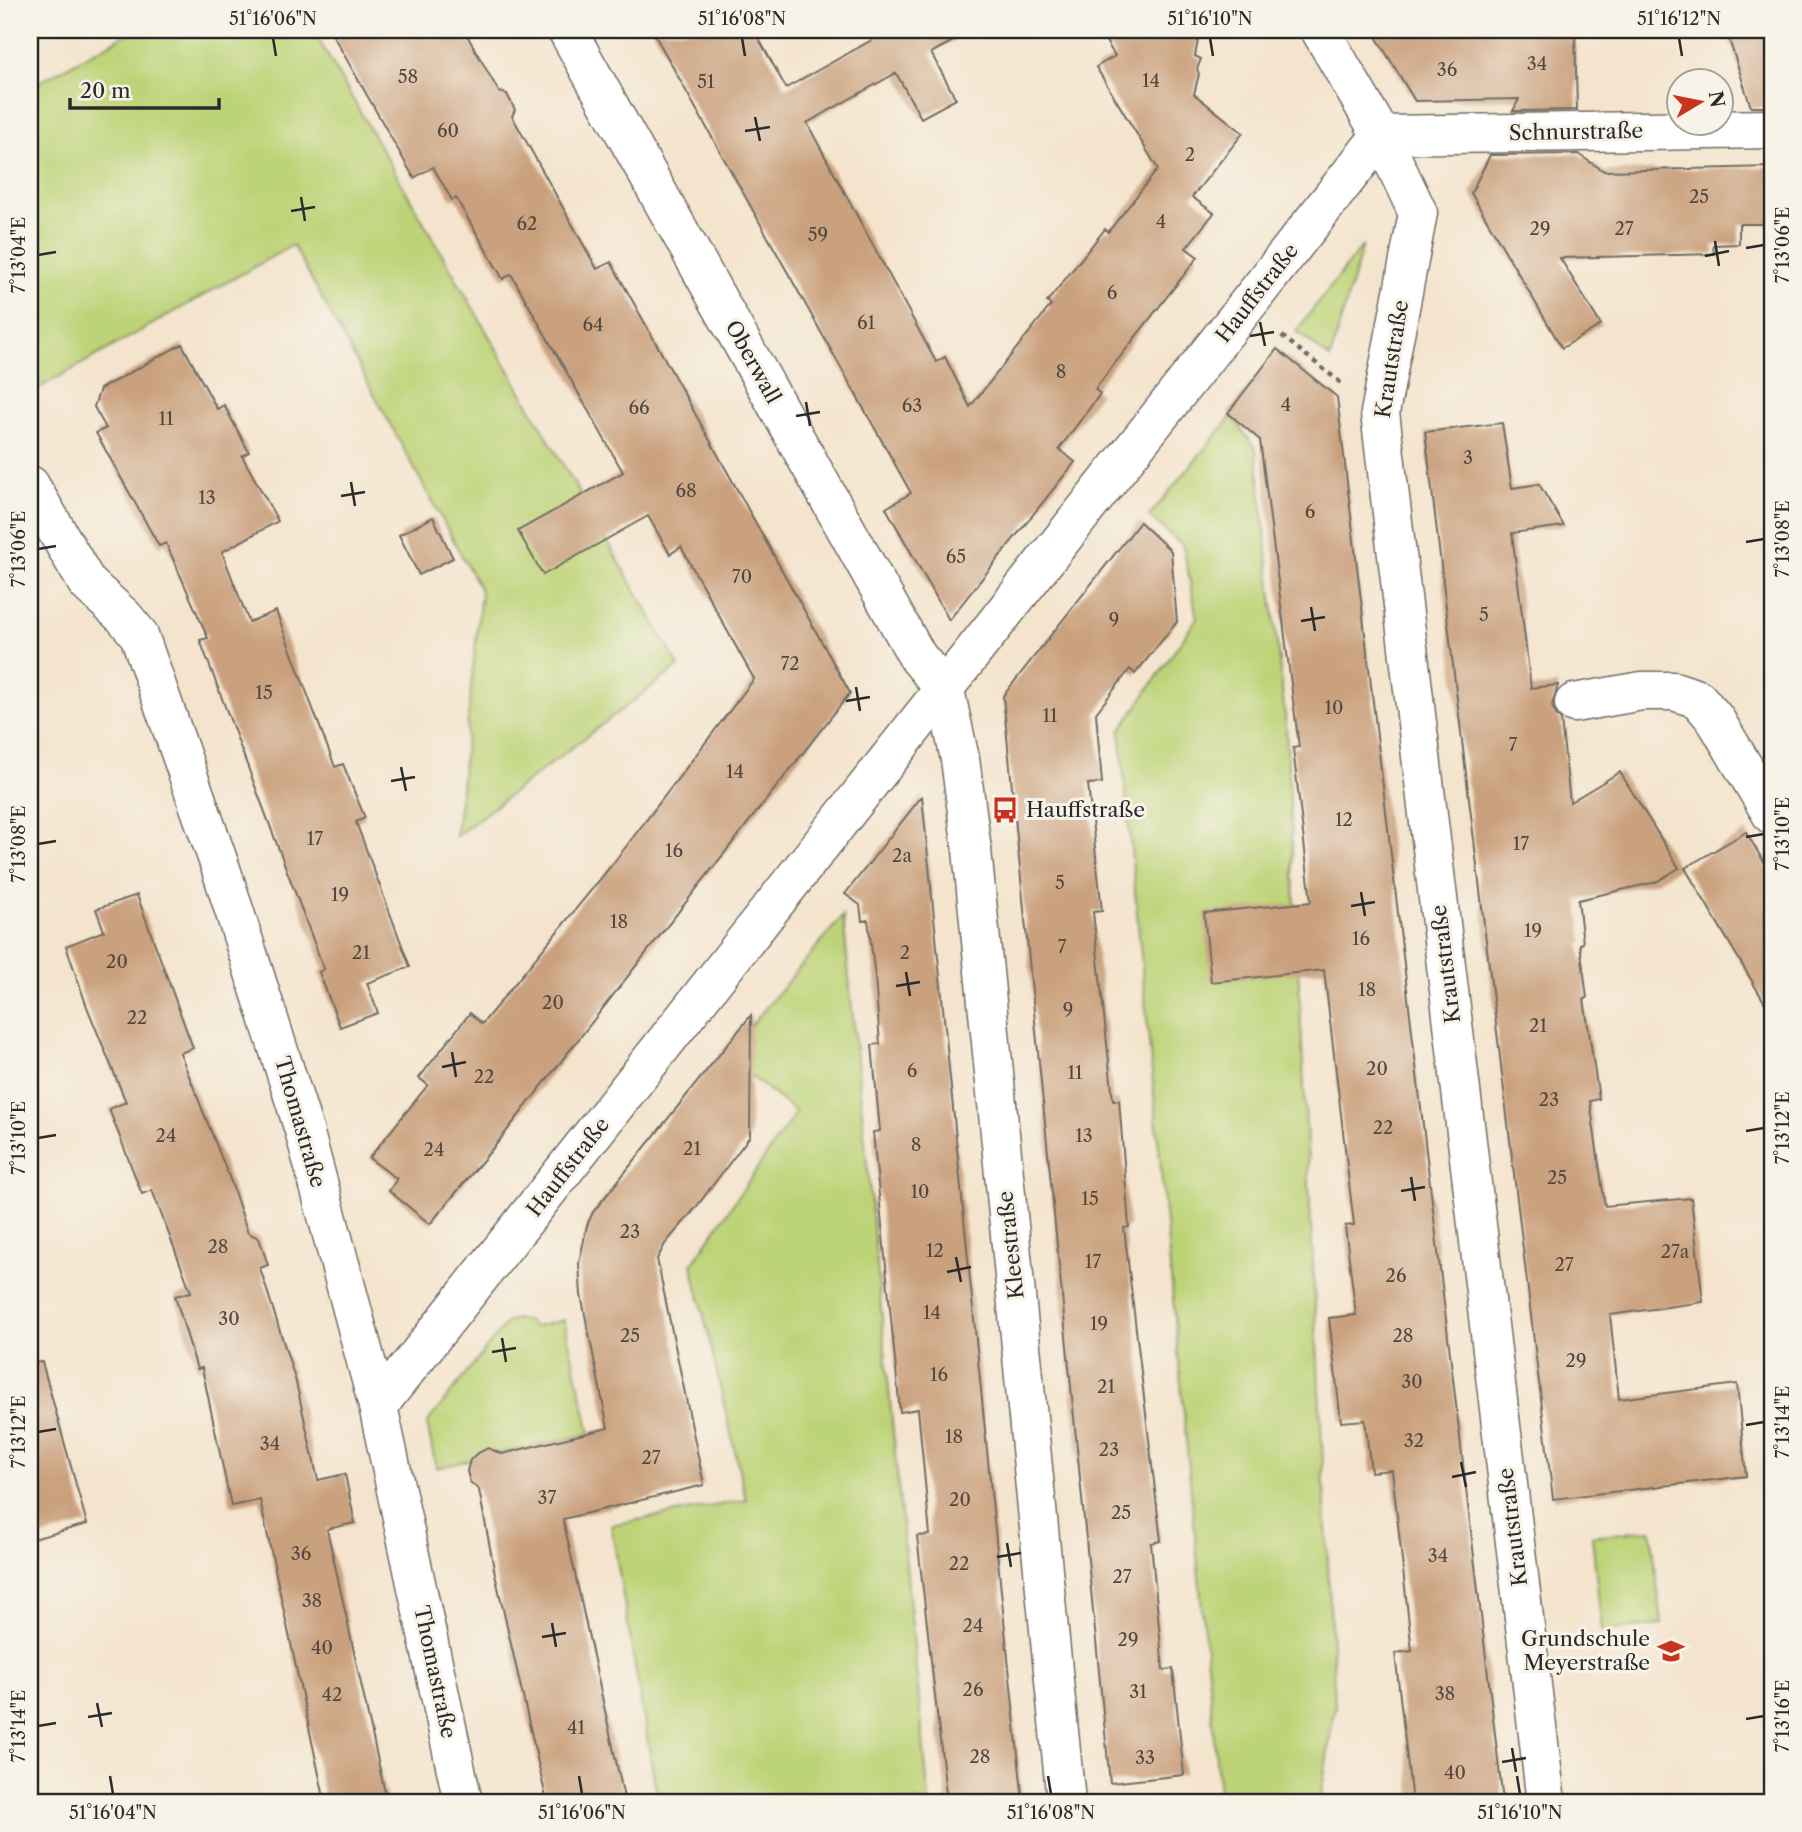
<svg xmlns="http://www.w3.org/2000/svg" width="1802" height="1832" font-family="'Libre Caslon Text',serif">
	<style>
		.green { fill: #bdd377; stroke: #747f51; stroke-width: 2 }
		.building { fill: #caa17e }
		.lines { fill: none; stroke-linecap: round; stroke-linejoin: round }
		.street-casing { stroke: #716c64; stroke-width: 41 }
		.path { stroke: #716c64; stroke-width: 4.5; stroke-dasharray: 5 5; stroke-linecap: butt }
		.street { stroke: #fff; stroke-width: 38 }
		.ticks { fill: none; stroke: #2b2b2b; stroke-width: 2.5 }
		.labels { text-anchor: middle; stroke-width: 6; stroke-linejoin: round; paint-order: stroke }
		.number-label { font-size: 18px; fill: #534840 }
		.street-label { font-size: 21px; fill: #2b2b2b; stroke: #f7f3e8 }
		.poi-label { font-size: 21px; fill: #2b2b2b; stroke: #f7f3e8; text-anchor: start }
		.neatline { fill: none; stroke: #2b2b2b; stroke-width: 2.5 }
		.ticks-label { font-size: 18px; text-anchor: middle; fill: #2b2b2b }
	</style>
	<rect width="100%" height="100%" fill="#f7f3e8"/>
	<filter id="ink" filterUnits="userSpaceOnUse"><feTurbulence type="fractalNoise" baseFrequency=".0143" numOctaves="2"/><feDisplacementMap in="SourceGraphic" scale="14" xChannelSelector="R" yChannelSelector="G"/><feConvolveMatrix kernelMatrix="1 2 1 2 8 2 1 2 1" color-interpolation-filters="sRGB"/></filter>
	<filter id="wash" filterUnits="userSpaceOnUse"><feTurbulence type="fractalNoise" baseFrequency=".00686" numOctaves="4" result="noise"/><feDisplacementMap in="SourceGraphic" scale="28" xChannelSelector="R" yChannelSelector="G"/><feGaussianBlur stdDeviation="1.57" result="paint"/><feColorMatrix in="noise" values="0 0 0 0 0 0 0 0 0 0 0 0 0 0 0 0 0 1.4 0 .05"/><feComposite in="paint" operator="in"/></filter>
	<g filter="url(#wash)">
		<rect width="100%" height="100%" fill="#f4e4cd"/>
		<g class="green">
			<path d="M134 30H313L679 666 456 836 481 591 293 245 30 393V87Z"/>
			<path d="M1363 245 1330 358 1296 331Z"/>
			<path d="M1232 416 1256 449 1286 726 1335 1705 1320 1802H1220L1120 731 1197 618 1183 546 1149 516Z"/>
			<path d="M843 916 929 1802H658L611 1525 746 1500 692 1264 796 1112 725 1056Z"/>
			<path d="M516 1319 526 1320 534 1327 564 1320 590 1433 436 1468 427 1423 507 1322Z"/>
			<path d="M1651 1530 1662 1625 1602 1631 1592 1536Z"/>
		</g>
		<g id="blocks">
			<g class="building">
				<path d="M330 30H464L499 92 507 94 515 110 512 116 597 269 611 262 850 693 498 1142 430 1224 389 1191 397 1179 369 1158 428 1085 419 1078 470 1013 482 1024 615 861 754 679 681 547 670 554 648 516 543 575 518 531 623 472 511 274 503 279 456 198 452 200 433 167 414 178Z"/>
				<path d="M652 30H754L786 88 877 37 873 30H973L931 53 956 99 921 118 896 73 807 123 936 362 945 357 970 407 1051 305 1047 302 1105 229 1108 232 1158 169 1096 67 1115 56 1099 30H1200L1195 56 1201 59 1197 69 1199 74 1194 94 1243 133 1192 197 1214 213 1186 248 1198 257 1095 389 1100 394 1059 449 1075 462 949 620 886 508 911 493Z"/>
				<path d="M1372 30H1575L1577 110 1513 111 1519 99 1415 101Z"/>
				<path d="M1726 30H1772V107H1751Z"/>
				<path d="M1578 154 1604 171 1772 167V224H1739V244L1713 245 1714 254 1560 258 1601 325 1562 348 1471 193 1490 155Z"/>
				<path d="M182 344 217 409 224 405 249 452 242 456 278 521 222 552 249 622 276 611 335 767 343 764 365 818 356 822 410 967 367 983 378 1013 340 1027 319 972 324 969 200 640 208 638 166 543 159 546 96 433 106 428 94 407 100 389Z"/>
				<path d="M1277 349 1337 397 1503 1802H1412L1395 1653 1412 1651 1392 1470 1371 1472 1365 1420 1341 1422 1329 1318 1356 1315 1345 1226 1354 1225 1324 970 1211 982 1204 913 1311 902 1293 748 1299 747 1260 440 1228 413Z"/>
				<path d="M1502 423 1512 488 1539 484 1564 526 1512 533 1531 688 1558 685 1552 706 1557 716 1561 720 1570 802 1620 772 1679 868 1656 882 1578 900 1583 943 1580 944 1587 998 1584 999 1599 1099 1590 1101 1605 1206 1691 1198 1703 1302 1610 1315 1619 1399 1737 1384 1746 1476 1553 1499 1425 432Z"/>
				<path d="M433 517 453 558 419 575 399 535Z"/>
				<path d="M1140 522 1171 551 1177 622 1135 674 1130 669 1096 713 1102 783 1088 784 1102 911 1093 912 1113 1100H1119L1129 1227 1124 1228 1161 1541 1151 1543 1157 1605 1163 1670 1173 1669 1184 1775 1110 1783 1003 696Z"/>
				<path d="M922 796 1001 1591 1023 1802H947L917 1536 930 1535 918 1409 900 1412 873 1132 880 1131 872 1045 880 1044 875 977 868 920 862 921 860 905 845 894Z"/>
				<path d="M1746 832 1772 876V1015L1685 868Z"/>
				<path d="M137 895 193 1048 180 1053 231 1182 248 1233 259 1238 268 1265 260 1268 296 1382 318 1480 345 1474 355 1523 327 1529 387 1802H325L260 1500 231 1506 202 1368 197 1369 175 1296 191 1292 152 1190 142 1194 109 1109 126 1102 87 1007 66 946 104 931 96 909Z"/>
				<path d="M751 1015 750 1136 694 1210 665 1244 657 1259 704 1485 563 1519 625 1802H547L495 1574 479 1490 470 1482 467 1471 470 1460 476 1454 488 1448 502 1454 608 1428 581 1295 579 1263 587 1225 593 1212Z"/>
				<path d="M42 1362 87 1524 30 1540V1363Z"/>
			</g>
		</g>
	</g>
	<g filter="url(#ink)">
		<use href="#blocks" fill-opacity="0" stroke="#716c64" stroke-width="2"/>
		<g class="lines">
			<g class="street-casing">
				<g id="street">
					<path d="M567 30 917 656 945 690 960 759 972 850 1066 1802"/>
					<path d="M1320 30 1381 135 1418 213 1380 413 1546 1802"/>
					<path d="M1381 135 1772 129"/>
					<path d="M30 485 87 583 124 617 139 635 221 869 304 1130 378 1406 463 1802"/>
					<path d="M1574 703 1642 691H1674L1698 699 1715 719 1772 815"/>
					<path d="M378 1406 1381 135"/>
				</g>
			</g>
			<path class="path" d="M1282 336 1341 383"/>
			<use href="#street" class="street"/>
		</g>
	</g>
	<path class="ticks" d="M273 38 276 56M742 38 745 56M1210 38 1213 56M1679 38 1682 56M755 117 760 141M745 131 770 127M301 197 305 221M291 211 315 207M1715 241 1719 266M1746 248 1764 245M38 255 56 252M1705 256 1729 251M1260 322 1265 346M1250 336 1274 332M806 402 810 426M796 416 820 412M351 482 355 506M341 496 365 492M1746 542 1764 539M38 549 56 546M1311 607 1315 631M1301 621 1325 617M856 687 860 711M846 701 870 697M401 767 406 791M391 781 415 777M1746 837 1764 834M38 844 56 841M1361 892 1365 916M1351 906 1375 902M906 972 910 996M896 986 920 982M452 1052 456 1077M442 1067 466 1062M1746 1131 1764 1128M38 1138 56 1135M1411 1177 1415 1201M1401 1191 1425 1187M956 1257 961 1282M947 1272 971 1267M502 1338 506 1362M492 1352 516 1348M1746 1425 1764 1422M38 1432 56 1429M1461 1462 1466 1487M1452 1477 1476 1472M1007 1543 1011 1567M997 1557 1021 1553M552 1623 556 1647M542 1637 566 1633M97 1703 102 1727M88 1717 112 1713M1746 1719 1764 1716M38 1726 56 1723M1512 1748 1516 1772M1502 1762 1526 1758M110 1776 113 1794M579 1776 582 1794M1048 1776 1051 1794M1517 1776 1520 1794"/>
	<defs>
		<g id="bus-bare" transform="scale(2.1)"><path d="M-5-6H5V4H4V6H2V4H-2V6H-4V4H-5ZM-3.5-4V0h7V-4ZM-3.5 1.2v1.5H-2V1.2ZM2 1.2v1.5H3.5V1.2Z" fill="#c8321e" stroke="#f7f3e8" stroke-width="2.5" paint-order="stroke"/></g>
		<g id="school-bare" transform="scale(2.1)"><path d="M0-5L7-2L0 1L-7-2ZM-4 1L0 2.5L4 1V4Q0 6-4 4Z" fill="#c8321e" stroke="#f7f3e8" stroke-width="2.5" paint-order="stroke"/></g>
	</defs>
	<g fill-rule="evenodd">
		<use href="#bus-bare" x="1005" y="810"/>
		<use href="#school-bare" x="1671" y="1651"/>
	</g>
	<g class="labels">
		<g class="number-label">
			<text x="1537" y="70">34</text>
			<text x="1447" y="76">36</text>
			<text x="408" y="83">58</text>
			<text x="1151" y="87">14</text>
			<text x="706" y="88">51</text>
			<text x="448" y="137">60</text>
			<text x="1190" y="161">2</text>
			<text x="1699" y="203">25</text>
			<text x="1161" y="228">4</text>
			<text x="527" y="230">62</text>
			<text x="1540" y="235">29</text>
			<text x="1624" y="235">27</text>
			<text x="818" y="241">59</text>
			<text x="1112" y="299">6</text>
			<text x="866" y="329">61</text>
			<text x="593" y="331">64</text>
			<text x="1061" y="378">8</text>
			<text x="1286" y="411">4</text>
			<text x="912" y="412">63</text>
			<text x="639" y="414">66</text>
			<text x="166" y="425">11</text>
			<text x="1468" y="464">3</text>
			<text x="686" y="497">68</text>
			<text x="207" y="504">13</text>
			<text x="1310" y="518">6</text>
			<text x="956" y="563">65</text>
			<text x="742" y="583">70</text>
			<text x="1484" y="621">5</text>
			<text x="1114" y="626">9</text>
			<text x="790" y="670">72</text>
			<text x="264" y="699">15</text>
			<text x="1334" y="714">10</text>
			<text x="1050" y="722">11</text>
			<text x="1513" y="751">7</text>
			<text x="735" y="778">14</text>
			<text x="1344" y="826">12</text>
			<text x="315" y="845">17</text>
			<text x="1521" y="850">17</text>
			<text x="674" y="857">16</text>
			<text x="902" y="862">2a</text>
			<text x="1060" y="889">5</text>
			<text x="340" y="901">19</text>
			<text x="619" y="928">18</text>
			<text x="1533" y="937">19</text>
			<text x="1361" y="945">16</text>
			<text x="1062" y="953">7</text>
			<text x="361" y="959">21</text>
			<text x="905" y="959">2</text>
			<text x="117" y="968">20</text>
			<text x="1367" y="996">18</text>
			<text x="553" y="1009">20</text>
			<text x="1068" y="1016">9</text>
			<text x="137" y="1024">22</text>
			<text x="1538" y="1032">21</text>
			<text x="1377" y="1075">20</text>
			<text x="912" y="1077">6</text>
			<text x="1075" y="1079">11</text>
			<text x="484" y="1083">22</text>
			<text x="1549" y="1106">23</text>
			<text x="1383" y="1134">22</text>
			<text x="166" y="1142">24</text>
			<text x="1084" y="1142">13</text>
			<text x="916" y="1151">8</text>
			<text x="692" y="1155">21</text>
			<text x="434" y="1156">24</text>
			<text x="1557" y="1184">25</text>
			<text x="920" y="1198">10</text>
			<text x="1090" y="1205">15</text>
			<text x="630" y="1238">23</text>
			<text x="218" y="1253">28</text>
			<text x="935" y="1257">12</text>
			<text x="1675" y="1258">27a</text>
			<text x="1093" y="1268">17</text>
			<text x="1564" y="1271">27</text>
			<text x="1396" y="1282">26</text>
			<text x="932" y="1319">14</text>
			<text x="229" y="1325">30</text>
			<text x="1099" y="1330">19</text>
			<text x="630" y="1342">25</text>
			<text x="1403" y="1342">28</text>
			<text x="1576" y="1367">29</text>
			<text x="939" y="1381">16</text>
			<text x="1412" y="1388">30</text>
			<text x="1106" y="1393">21</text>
			<text x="954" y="1443">18</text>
			<text x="1414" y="1447">32</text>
			<text x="270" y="1450">34</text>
			<text x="1109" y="1456">23</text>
			<text x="651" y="1464">27</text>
			<text x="547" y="1504">37</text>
			<text x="960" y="1506">20</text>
			<text x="1121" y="1519">25</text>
			<text x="301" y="1560">36</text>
			<text x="1438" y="1562">34</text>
			<text x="959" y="1570">22</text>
			<text x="1122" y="1583">27</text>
			<text x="312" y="1607">38</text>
			<text x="973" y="1632">24</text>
			<text x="1128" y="1646">29</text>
			<text x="322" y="1654">40</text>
			<text x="973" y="1696">26</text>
			<text x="1138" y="1698">31</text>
			<text x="1445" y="1700">38</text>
			<text x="332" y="1701">42</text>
			<text x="576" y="1734">41</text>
			<text x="980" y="1763">28</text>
			<text x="1145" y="1764">33</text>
			<text x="1455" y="1779">40</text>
		</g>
		<g class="street-label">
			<text transform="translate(1576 132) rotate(-1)" y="7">Schnurstraße</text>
			<text transform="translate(1257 293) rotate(-52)" y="7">Hauffstraße</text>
			<text transform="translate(1392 359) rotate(-81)" y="7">Krautstraße</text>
			<text transform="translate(753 362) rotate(61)" y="7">Oberwall</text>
			<text transform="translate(1446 964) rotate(-97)" y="7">Krautstraße</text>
			<text transform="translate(300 1122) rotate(74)" y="7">Thomastraße</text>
			<text transform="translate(568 1167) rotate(-52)" y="7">Hauffstraße</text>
			<text transform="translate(1011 1245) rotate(-96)" y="7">Kleestraße</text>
			<text transform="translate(1513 1527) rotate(-97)" y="7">Krautstraße</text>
			<text transform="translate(435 1672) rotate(78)" y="7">Thomastraße</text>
		</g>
		<g class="poi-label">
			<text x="1026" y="817">Hauffstraße</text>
			<text x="1650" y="1646" text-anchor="end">Grundschule<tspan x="1650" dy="24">Meyerstraße</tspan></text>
		</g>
	</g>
	<rect width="1802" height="1832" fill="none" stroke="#f7f3e8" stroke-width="77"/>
	<g transform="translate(1700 102) rotate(80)"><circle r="33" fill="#f7f3e8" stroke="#a5a39c" stroke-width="2"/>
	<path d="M0-5L12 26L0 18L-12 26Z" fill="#c8321e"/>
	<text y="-10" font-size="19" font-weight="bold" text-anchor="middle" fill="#2b2b2b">N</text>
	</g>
	<path d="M70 98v10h149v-10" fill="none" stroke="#2b2b2b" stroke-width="3.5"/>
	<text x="80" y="98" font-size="21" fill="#2b2b2b" stroke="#f7f3e8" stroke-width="5" paint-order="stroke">20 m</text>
	<rect x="38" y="38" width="1726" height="1756" class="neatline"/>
	<g class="ticks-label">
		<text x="273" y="25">51°16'06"N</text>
		<text x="742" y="25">51°16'08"N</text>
		<text x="1210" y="25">51°16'10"N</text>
		<text x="1679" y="25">51°16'12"N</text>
		<text transform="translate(1783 245) rotate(-90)" y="6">7°13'06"E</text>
		<text transform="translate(19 255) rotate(-90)" y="6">7°13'04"E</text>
		<text transform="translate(1783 539) rotate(-90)" y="6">7°13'08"E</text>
		<text transform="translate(19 549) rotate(-90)" y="6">7°13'06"E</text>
		<text transform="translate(1783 834) rotate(-90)" y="6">7°13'10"E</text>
		<text transform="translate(19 844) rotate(-90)" y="6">7°13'08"E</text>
		<text transform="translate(1783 1128) rotate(-90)" y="6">7°13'12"E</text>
		<text transform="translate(19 1138) rotate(-90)" y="6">7°13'10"E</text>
		<text transform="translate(1783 1422) rotate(-90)" y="6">7°13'14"E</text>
		<text transform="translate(19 1432) rotate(-90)" y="6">7°13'12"E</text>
		<text transform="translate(1783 1716) rotate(-90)" y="6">7°13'16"E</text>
		<text transform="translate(19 1726) rotate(-90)" y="6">7°13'14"E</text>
		<text x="113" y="1819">51°16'04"N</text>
		<text x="582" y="1819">51°16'06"N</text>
		<text x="1051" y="1819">51°16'08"N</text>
		<text x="1520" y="1819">51°16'10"N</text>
	</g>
</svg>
